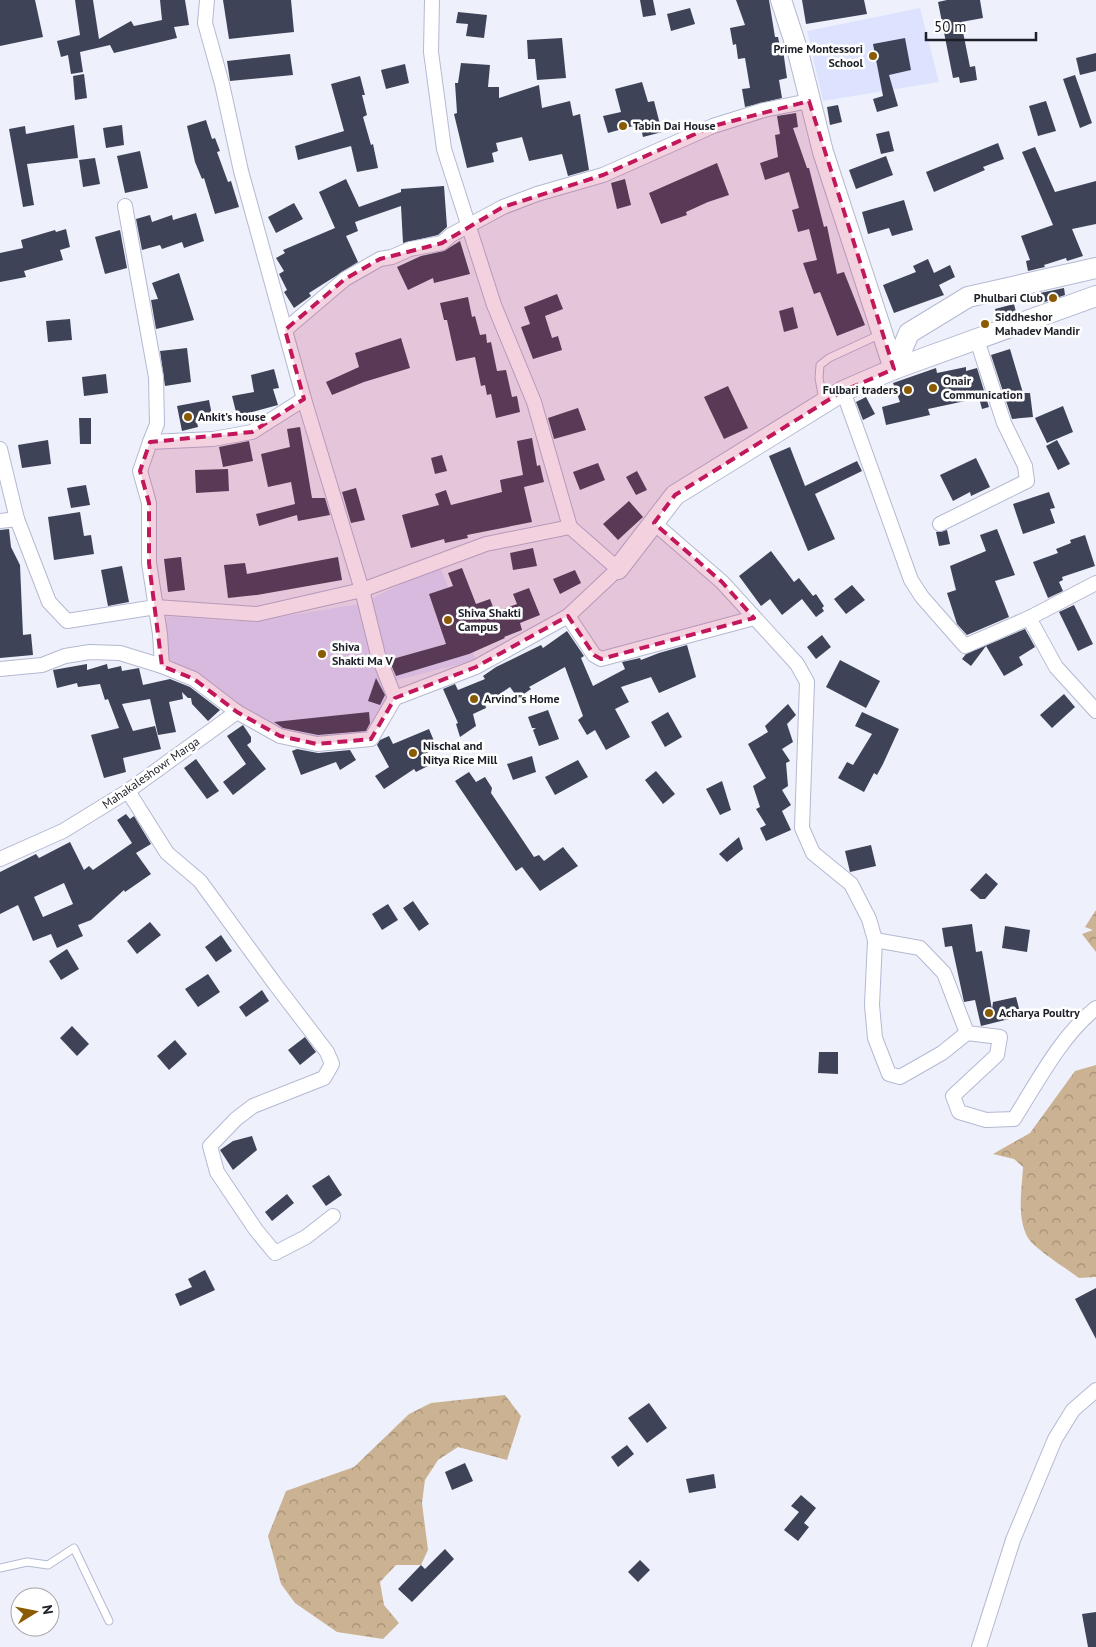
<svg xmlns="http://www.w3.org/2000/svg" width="1096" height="1647" font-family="'PT Sans',sans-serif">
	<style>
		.built { fill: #dde3fe }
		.forest { fill: url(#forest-crowns) }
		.building { fill: #3e4357; fill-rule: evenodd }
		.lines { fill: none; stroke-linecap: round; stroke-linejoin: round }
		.service-casing { stroke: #b3b9d2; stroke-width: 9 }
		.minor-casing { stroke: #b3b9d2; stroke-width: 16 }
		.secondary-casing { stroke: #b3b9d2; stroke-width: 22 }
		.service { stroke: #fff; stroke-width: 7 }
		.minor { stroke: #fff; stroke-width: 14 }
		.secondary { stroke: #fff; stroke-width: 20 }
		.marked { fill: #c2185b; fill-opacity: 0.2; stroke: #c2185b; stroke-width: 4; stroke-dasharray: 10 6; stroke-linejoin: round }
		.poi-dot { fill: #8b5b03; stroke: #fff; stroke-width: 2 }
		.labels { text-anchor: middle; stroke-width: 5; stroke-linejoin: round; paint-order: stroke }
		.poi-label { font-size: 12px; font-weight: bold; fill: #1e2029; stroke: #fff; text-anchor: start }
		.street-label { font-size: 12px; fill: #1e2029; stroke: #fff }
	</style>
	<defs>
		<pattern id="forest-crowns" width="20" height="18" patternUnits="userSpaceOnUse" patternTransform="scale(1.25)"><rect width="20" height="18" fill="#cbb292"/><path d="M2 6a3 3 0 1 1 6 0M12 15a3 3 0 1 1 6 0" fill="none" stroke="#a49077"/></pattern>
	</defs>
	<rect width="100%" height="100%" fill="#eef1fb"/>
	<g class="built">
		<path d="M920 8 939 82 823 101 807 31Z"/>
		<path d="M440 566 476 660 393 681 374 733 301 740 256 718 169 659 166 616 234 621 279 617 359 604Z"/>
	</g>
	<g class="forest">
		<path d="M1096 910V952L1082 934 1093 930 1085 927Z"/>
		<path d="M1096 1065V1277L1079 1278C1064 1267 1046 1256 1032 1243 1015 1225 1022 1189 1023 1167L1014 1159 993 1154 1030 1133 1075 1071Z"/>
		<path d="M505 1395 521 1416 507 1460 458 1447 438 1460 425 1480 422 1503 428 1550 421 1565H396L380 1582 384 1605 399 1623 383 1639 337 1632 295 1603 281 1584 268 1536 286 1491 354 1467 409 1414 431 1403Z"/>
	</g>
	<g class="building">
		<path d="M0 0H35L43 37 0 46Z"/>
		<path d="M75 0H93L99 39 131 21 134 26 162 20 160 0H185L189 25 174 27 177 38 114 53 110 45 80 52 83 72 71 74 68 55 61 57 57 41 80 35Z"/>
		<path d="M223 0H291L294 32 229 39Z"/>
		<path d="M640 0H653L656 15 643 17Z"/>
		<path d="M736 0H769L775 37H778L781 51 783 50 787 78 779 80 782 98 745 107 742 89 750 88 745 58 738 59 736 44 733 45 730 28 745 25Z"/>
		<path d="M802 0H864L867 14 806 24Z"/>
		<path d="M947 0H980L983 18 961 22 970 67 975 66 977 80 960 83 959 77 953 78 938 2Z"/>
		<path d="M690 8 695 24 671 31 667 14Z"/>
		<path d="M458 12 487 15 484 38 466 36 468 24 456 23Z"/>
		<path d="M562 38 566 78 537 80 535 59H528L527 40Z"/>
		<path d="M905 38 911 70 889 75 898 106 877 112 873 99 883 96 873 44Z"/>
		<path d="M1096 53V71L1080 75 1076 58Z"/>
		<path d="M290 54 293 75 230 81 227 61Z"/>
		<path d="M461 63 490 65 488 87H499V98L539 85 542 108 570 101 573 116 580 114 589 170 568 176 562 154 529 161 522 137 496 143 498 151 492 153 494 162 467 168 454 114 457 113 455 83H458Z"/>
		<path d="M405 64 409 83 386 89 381 70Z"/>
		<path d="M84 74 87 98 75 100 73 76Z"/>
		<path d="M1075 75 1092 123 1080 128 1063 79Z"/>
		<path d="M360 76 365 95H362L367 115 363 117 371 145 373 144 378 168 357 172 351 146 298 160 295 146 344 131 331 84Z"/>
		<path d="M642 82 648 102 654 101 662 132 643 137 640 124 608 133 603 116 621 112 615 89Z"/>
		<path d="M1046 101 1056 131 1038 136 1029 106Z"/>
		<path d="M838 105 842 122 830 125 827 107Z"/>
		<path d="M796 113 798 127 793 128 807 168H809L824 227 827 226 837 274 844 272 865 325 837 336 820 292 814 294 803 263 817 260 809 229 798 232 792 210 799 208 789 172 765 180 760 163 778 157 775 135 780 134 777 116Z"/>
		<path d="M206 120 212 139 215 138 220 151 217 152 228 182 231 181 239 207 215 214 204 178 202 179 195 162 187 126Z"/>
		<path d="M74 125 78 158 27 164 34 205 23 207 9 129 25 126 26 134Z"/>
		<path d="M122 125 124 145 106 148 103 128Z"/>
		<path d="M889 131 894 151 881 154 876 134Z"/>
		<path d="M998 143 1004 159 983 167 985 170 934 192 926 172Z"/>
		<path d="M1035 147 1055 192 1096 181V224L1072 229 1083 256 1067 261 1066 258 1044 265 1045 267 1028 271 1026 261 1030 260 1021 236 1053 225 1022 152Z"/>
		<path d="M140 151 148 188 125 193 117 156Z"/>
		<path d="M886 156 893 175 856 189 849 170Z"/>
		<path d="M95 158 100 184 83 187 79 160Z"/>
		<path d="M717 163 729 195 708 202 686 212 687 215 661 224 649 193Z"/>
		<path d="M346 179 359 207 401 192V189L444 186 447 227 438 235 403 243 401 206 355 222 358 231 346 236 358 262 309 293 311 296 294 308 284 292 287 290 279 274 284 271 276 258 285 253 283 250 335 228 319 192Z"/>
		<path d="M625 179 631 205 617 209 611 183Z"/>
		<path d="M904 200 913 230 892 236 889 228 868 234 862 212Z"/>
		<path d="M294 203 303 219 276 233 268 217Z"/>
		<path d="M196 213 204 241 184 248 182 242 162 249 160 245 142 250 136 219 150 215 152 222 172 215 173 220Z"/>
		<path d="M66 229 70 247 60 250 63 260 24 271 26 277 0 282V253L23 248 21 240 55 230 56 232Z"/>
		<path d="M120 230 127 268 105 274 95 237Z"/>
		<path d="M460 241 470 274 434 283 433 278 408 290 397 267 421 256 444 251Z"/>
		<path d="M928 259 934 273 950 265 955 277 939 285 944 295 894 313 883 285 916 272 913 266Z"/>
		<path d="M179 273 194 320 156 329 151 300 158 299 152 283Z"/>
		<path d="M1064 288 1065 295 1042 303 1040 293Z"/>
		<path d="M557 294 563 309 545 316 552 338 558 336 562 350 533 359 521 327 530 324 524 307Z"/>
		<path d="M468 297 472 317 475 316 480 335 486 334 487 343 491 342 497 371 506 370 512 397 517 396 520 412 496 418 491 394 487 395 485 385 481 386 475 357 456 361 447 320H444L440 303Z"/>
		<path d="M1014 304 1016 312 998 319 995 309Z"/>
		<path d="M793 307 798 328 784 332 779 311Z"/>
		<path d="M70 319 72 340 48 342 46 321Z"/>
		<path d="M401 338 410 368 364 382 332 395 326 382 359 367 355 353Z"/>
		<path d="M187 348 191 382 165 386 160 351Z"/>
		<path d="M1010 349 1023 393H1030L1033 417 1012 419 991 355Z"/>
		<path d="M966 367V371L977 368 989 407 982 409 979 398 928 409 930 415 886 425 882 407 900 402 893 383 936 368 937 373Z"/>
		<path d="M274 369 279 388 273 389 278 405 237 416 232 396 254 392 251 375Z"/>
		<path d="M106 374 108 393 84 396 82 377Z"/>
		<path d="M728 386 748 428 724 439 704 397Z"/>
		<path d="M866 397 875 414 863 420 856 402Z"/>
		<path d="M209 400 212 415 196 418 198 427 182 431 177 406Z"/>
		<path d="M1063 406 1073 432 1047 443 1035 418Z"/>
		<path d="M578 408 586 430 554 439 548 418Z"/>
		<path d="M79 418H91V444H80Z"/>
		<path d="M300 427 312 498H325L330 515 298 521 297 515 259 526 256 514 295 504 291 482 268 487 261 454 290 447 287 429Z"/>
		<path d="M532 438 537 466 540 465 544 482 524 487 532 522 467 535 468 538 445 543 444 539 411 548 402 515 439 505 435 494 446 490 451 505 502 492 500 480 523 475 517 441Z"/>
		<path d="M48 440 51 464 22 468 18 445Z"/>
		<path d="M1057 440 1070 464 1058 470 1046 446Z"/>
		<path d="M249 441 253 461 223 467 219 447Z"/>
		<path d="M790 447 805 486 857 461 862 471 815 494 835 539 808 551 769 456Z"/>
		<path d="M442 455 447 471 435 474 431 458Z"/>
		<path d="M976 458 990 487 971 496 970 492 953 501 940 475Z"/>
		<path d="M598 463 605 480 580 490 573 472Z"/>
		<path d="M228 469 229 491 196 493 195 470Z"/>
		<path d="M637 471 647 490 636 495 626 477Z"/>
		<path d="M86 485 90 505 71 508 67 488Z"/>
		<path d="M356 488 365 520 351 523 342 492Z"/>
		<path d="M1049 492 1055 508 1050 509 1055 523 1023 534 1013 504Z"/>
		<path d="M629 501 643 517 618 540 603 524Z"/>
		<path d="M80 512 84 536 91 535 94 554 54 560 48 517Z"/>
		<path d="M9 529 11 547 20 565 23 635 31 634 33 655 0 658V530Z"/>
		<path d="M997 529 1015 575 995 581 1009 617 967 635 957 624 947 593 956 590 950 566 986 551 980 535Z"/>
		<path d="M947 530 950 544 939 546 936 532Z"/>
		<path d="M1085 535 1095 566 1062 577 1063 580 1059 582 1063 591 1048 598 1033 562 1058 553 1056 549 1071 543 1070 540Z"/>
		<path d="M533 548 537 566 513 570 510 553Z"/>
		<path d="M771 551 794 582 799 578 813 596 816 594 824 606 822 608 824 611 816 617 802 599 782 615 770 599 761 606 739 576Z"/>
		<path d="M181 557 185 590 168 592 164 559Z"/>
		<path d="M338 557 342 580 257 595 228 598 224 565 245 563 247 574Z"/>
		<path d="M122 566 129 602 108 606 101 570Z"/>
		<path d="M462 568 476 604 490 599 495 612 517 604 513 594 529 588 540 615 520 623 522 630 504 637 505 638 469 654 396 676 389 660 446 644 429 594 453 586 448 573Z"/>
		<path d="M575 570 581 583 560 594 553 579Z"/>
		<path d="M852 585 865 600 846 614 834 599Z"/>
		<path d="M1074 605 1093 644 1078 651 1059 612Z"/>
		<path d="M1025 629 1035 647 1019 657 1023 665 1004 676 986 646 971 666 962 659 966 654Z"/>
		<path d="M567 631 584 656 581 658 593 686 625 669 622 662 640 658 641 660 659 653 687 645 696 677 659 693 651 677 621 687 629 702 615 709 630 737 606 750 595 730 587 735 578 720 583 716 565 667 529 687 531 689 518 698 510 687 485 704 486 708 473 714 476 726 460 737 456 724 458 723 443 689 455 684 458 690 485 679 483 676 496 667 541 645 543 648Z"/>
		<path d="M822 635 831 647 816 659 807 647Z"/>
		<path d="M840 660 880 681 866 708 826 687Z"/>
		<path d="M87 664V670L107 664 108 669 121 666 122 671 139 668 143 685 170 679 190 687 220 710 208 721 192 704 191 698H188L182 692 183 699 169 702 176 732 158 735 150 699 122 704 133 731 155 726 161 749 123 758 126 772 104 778 91 735 119 728 108 699 105 700 100 684 78 687 77 683 57 688 53 670Z"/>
		<path d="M376 678 385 695 380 705 368 701Z"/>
		<path d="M1064 694 1075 707 1052 728 1040 715Z"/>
		<path d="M788 704 796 715 787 724 793 742 782 749 790 761 786 763 788 786 782 790 791 805 782 811 791 830 766 841 760 828 766 825 756 809 760 807 753 786 766 778 748 744 768 732 765 726Z"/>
		<path d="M548 710 559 739 539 746 533 730 536 728H532L528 717Z"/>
		<path d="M369 712 370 723 366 731 318 735 283 728 274 722Z"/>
		<path d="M668 712 682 737 665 747 651 722Z"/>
		<path d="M862 712 899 729 883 764 877 775 874 773 864 792 838 778 847 762 853 765 872 734 855 726Z"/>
		<path d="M243 725 251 737V742L247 745 266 769 233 795 223 782 246 764 227 736Z"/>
		<path d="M429 729 437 748 420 756 428 766 416 772 414 769 384 789 375 776 389 767 377 745 380 740 389 736 393 744Z"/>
		<path d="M297 749 318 753 350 750 356 760 340 770 336 762 301 775 292 751Z"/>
		<path d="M532 756 536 772 513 780 507 764Z"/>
		<path d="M196 759 219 791 207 799 184 768Z"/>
		<path d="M578 760 588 777 555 795 545 777Z"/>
		<path d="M656 771 675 794 663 804 645 780Z"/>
		<path d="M469 772 476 782 485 777 492 788 491 793 534 857 539 855 544 861 563 847 578 866 540 891 522 867 516 871 455 781Z"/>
		<path d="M722 781 731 810 720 815 706 789Z"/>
		<path d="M126 814 130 819 134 816 151 844 136 853 151 874 125 892 124 890 91 920 78 925 83 936 57 948 51 934 33 941 18 905 0 914V872L36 854 39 858 70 842 84 870 89 866 93 870 132 843 117 820ZM64 883 73 904 43 917 34 897Z"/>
		<path d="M739 837 743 849 727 862 719 854Z"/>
		<path d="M871 845 876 866 850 872 845 851Z"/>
		<path d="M986 873 998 884 985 899H980L970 890Z"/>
		<path d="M413 901 429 924 419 931 403 908Z"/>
		<path d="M388 904 398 920 382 930 372 914Z"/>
		<path d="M150 922 161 935 137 954 127 941Z"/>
		<path d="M972 924 976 952 982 951 992 1010 993 1002 1016 997 1021 1016 981 1026 975 1000 964 1002 952 946 945 947 942 928Z"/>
		<path d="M1005 926 1030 930 1027 952 1002 948Z"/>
		<path d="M221 935 232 951 216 962 205 947Z"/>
		<path d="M67 949 79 969 61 980 49 961Z"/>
		<path d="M208 974 220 992 198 1007 185 989Z"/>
		<path d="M262 990 269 1001 246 1017 239 1007Z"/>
		<path d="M72 1026 89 1044 77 1056 60 1038Z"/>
		<path d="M305 1037 316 1052 300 1065 288 1050Z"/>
		<path d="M175 1040 187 1054 169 1070 157 1056Z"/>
		<path d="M819 1052H838V1074L818 1073Z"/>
		<path d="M252 1136 257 1150 233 1170 220 1150 233 1141Z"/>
		<path d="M329 1175 342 1195 326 1206 312 1186Z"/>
		<path d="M287 1194 294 1203 272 1221 265 1212Z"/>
		<path d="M205 1270 215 1290 180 1306 175 1294 192 1287 188 1279Z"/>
		<path d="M1096 1288V1339L1075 1299Z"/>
		<path d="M649 1403 667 1428 647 1443 628 1418Z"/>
		<path d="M627 1445 634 1454 618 1467 611 1457Z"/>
		<path d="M465 1463 473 1481 452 1490 445 1472Z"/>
		<path d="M714 1474 716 1488 689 1493 686 1479Z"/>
		<path d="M801 1495 816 1508 804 1523 809 1527 798 1541 784 1530 799 1512 791 1506Z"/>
		<path d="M445 1549 454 1559 412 1602 398 1589 421 1565 425 1569Z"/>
		<path d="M640 1560 650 1570 638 1582 628 1572Z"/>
		<path d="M1096 1612V1647H1088L1082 1614Z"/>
	</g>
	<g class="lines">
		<g class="service-casing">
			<g id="service">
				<path d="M823 400 819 378 820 365 829 358 881 334"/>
				<path d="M0 1568 27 1562 48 1565 74 1548 109 1621"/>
			</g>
		</g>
		<g class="minor-casing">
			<g id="minor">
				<path d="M207 0 205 23 222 84 241 171 304 399 362 590 378 655 395 698"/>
				<path d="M432 0 431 52 444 149 494 305 534 402 570 527"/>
				<path d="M125 206 156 377 157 424 150 442"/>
				<path d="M285 330 345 279 380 259 392 257 410 249 442 243 451 235 503 207 537 194 603 175 713 126 764 110 809 101"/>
				<path d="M843 391 911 580 922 597 965 646 1029 618 1096 583"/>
				<path d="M0 449 17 519 49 602 67 621 156 607 257 614 362 590 486 544 570 527 618 569 568 616 476 667 395 698 371 739 317 744 280 736 237 712 194 679 162 666 160 634 149 563V503L140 471 150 442 213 439 252 432 304 399"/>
				<path d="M0 521 17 519"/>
				<path d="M654 523 722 582 797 664 807 682 802 828 813 853 851 884 869 919 875 940 872 1005 875 1038 889 1074 900 1077 942 1053 967 1033 1000 1037 997 1055 953 1096 959 1112 986 1120 1014 1119C1038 1081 1061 1036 1096 1008"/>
				<path d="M940 524 1027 481 1025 466 1004 423 977 340"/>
				<path d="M568 616 594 655 601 659 754 618"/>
				<path d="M1029 618 1056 667 1096 711"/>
				<path d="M0 669 42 665 65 656 90 652 120 653 162 666"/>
				<path d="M128 791 167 853 200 881 275 984 327 1052 332 1064 324 1078 253 1106 236 1119 210 1146 217 1172 256 1230 275 1253 306 1237 333 1216"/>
				<path d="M0 859 63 831 128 791 237 712"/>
				<path d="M875 940 920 948 944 973 967 1033"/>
				<path d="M979 1647 1013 1540 1055 1439 1073 1410 1096 1390"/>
			</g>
		</g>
		<g class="secondary-casing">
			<g id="secondary">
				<path d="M781 0 798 52 823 152 894 369"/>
				<path d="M894 369 909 333 968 297 1096 268"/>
				<path d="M618 569 675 495 843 391 894 369 1096 296"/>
			</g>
		</g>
		<use href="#service" class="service"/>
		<use href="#minor" class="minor"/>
		<use href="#secondary" class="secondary"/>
	</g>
	<path class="marked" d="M809 101 894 369 843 391 675 495 654 523 722 582 754 618 601 659 594 655 568 616 476 667 395 698 371 739 317 744 280 736 237 712 194 679 162 666 149 563V503L140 471 150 442 252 432 304 399 285 330 345 279 380 259 442 243 503 207 603 175 713 126Z"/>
	<g class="poi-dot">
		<circle cx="873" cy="56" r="5"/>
		<circle cx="623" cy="126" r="5"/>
		<circle cx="1053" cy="298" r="5"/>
		<circle cx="985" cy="324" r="5"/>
		<circle cx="933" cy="388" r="5"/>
		<circle cx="908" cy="390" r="5"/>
		<circle cx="188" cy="417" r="5"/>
		<circle cx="448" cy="620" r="5"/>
		<circle cx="322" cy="654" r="5"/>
		<circle cx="474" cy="699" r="5"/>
		<circle cx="413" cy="753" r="5"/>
		<circle cx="989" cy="1013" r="5"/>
	</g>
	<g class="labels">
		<g class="poi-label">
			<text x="863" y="53" text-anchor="end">Prime Montessori<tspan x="863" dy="14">School</tspan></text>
			<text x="633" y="130">Tabin Dai House</text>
			<text x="1043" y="302" text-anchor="end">Phulbari Club</text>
			<text x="995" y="321">Siddheshor<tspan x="995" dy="14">Mahadev Mandir</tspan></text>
			<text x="943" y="385">Onair<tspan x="943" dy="14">Communication</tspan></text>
			<text x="898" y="394" text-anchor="end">Fulbari traders</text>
			<text x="198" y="421">Ankit's house</text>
			<text x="458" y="617">Shiva Shakti<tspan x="458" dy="14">Campus</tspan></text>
			<text x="332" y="651">Shiva<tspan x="332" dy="14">Shakti Ma V</tspan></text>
			<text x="484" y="703">Arvind"s Home</text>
			<text x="423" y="750">Nischal and<tspan x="423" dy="14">Nitya Rice Mill</tspan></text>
			<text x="999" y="1017">Acharya Poultry</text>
		</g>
		<g class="street-label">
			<text transform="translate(151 773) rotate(-35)" y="4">Mahakaleshowr Marga</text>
		</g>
	</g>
	<g transform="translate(35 1612) rotate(80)"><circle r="24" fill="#ffffff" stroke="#a5a6a9"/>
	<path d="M0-4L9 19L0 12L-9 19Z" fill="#8b5b03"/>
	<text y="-8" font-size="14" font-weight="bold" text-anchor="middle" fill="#1e2029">N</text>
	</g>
	<path d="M926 32v8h110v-8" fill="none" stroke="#1e2029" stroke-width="2.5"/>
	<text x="934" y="32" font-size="15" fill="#1e2029" stroke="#ffffff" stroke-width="4" paint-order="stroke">50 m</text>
</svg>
